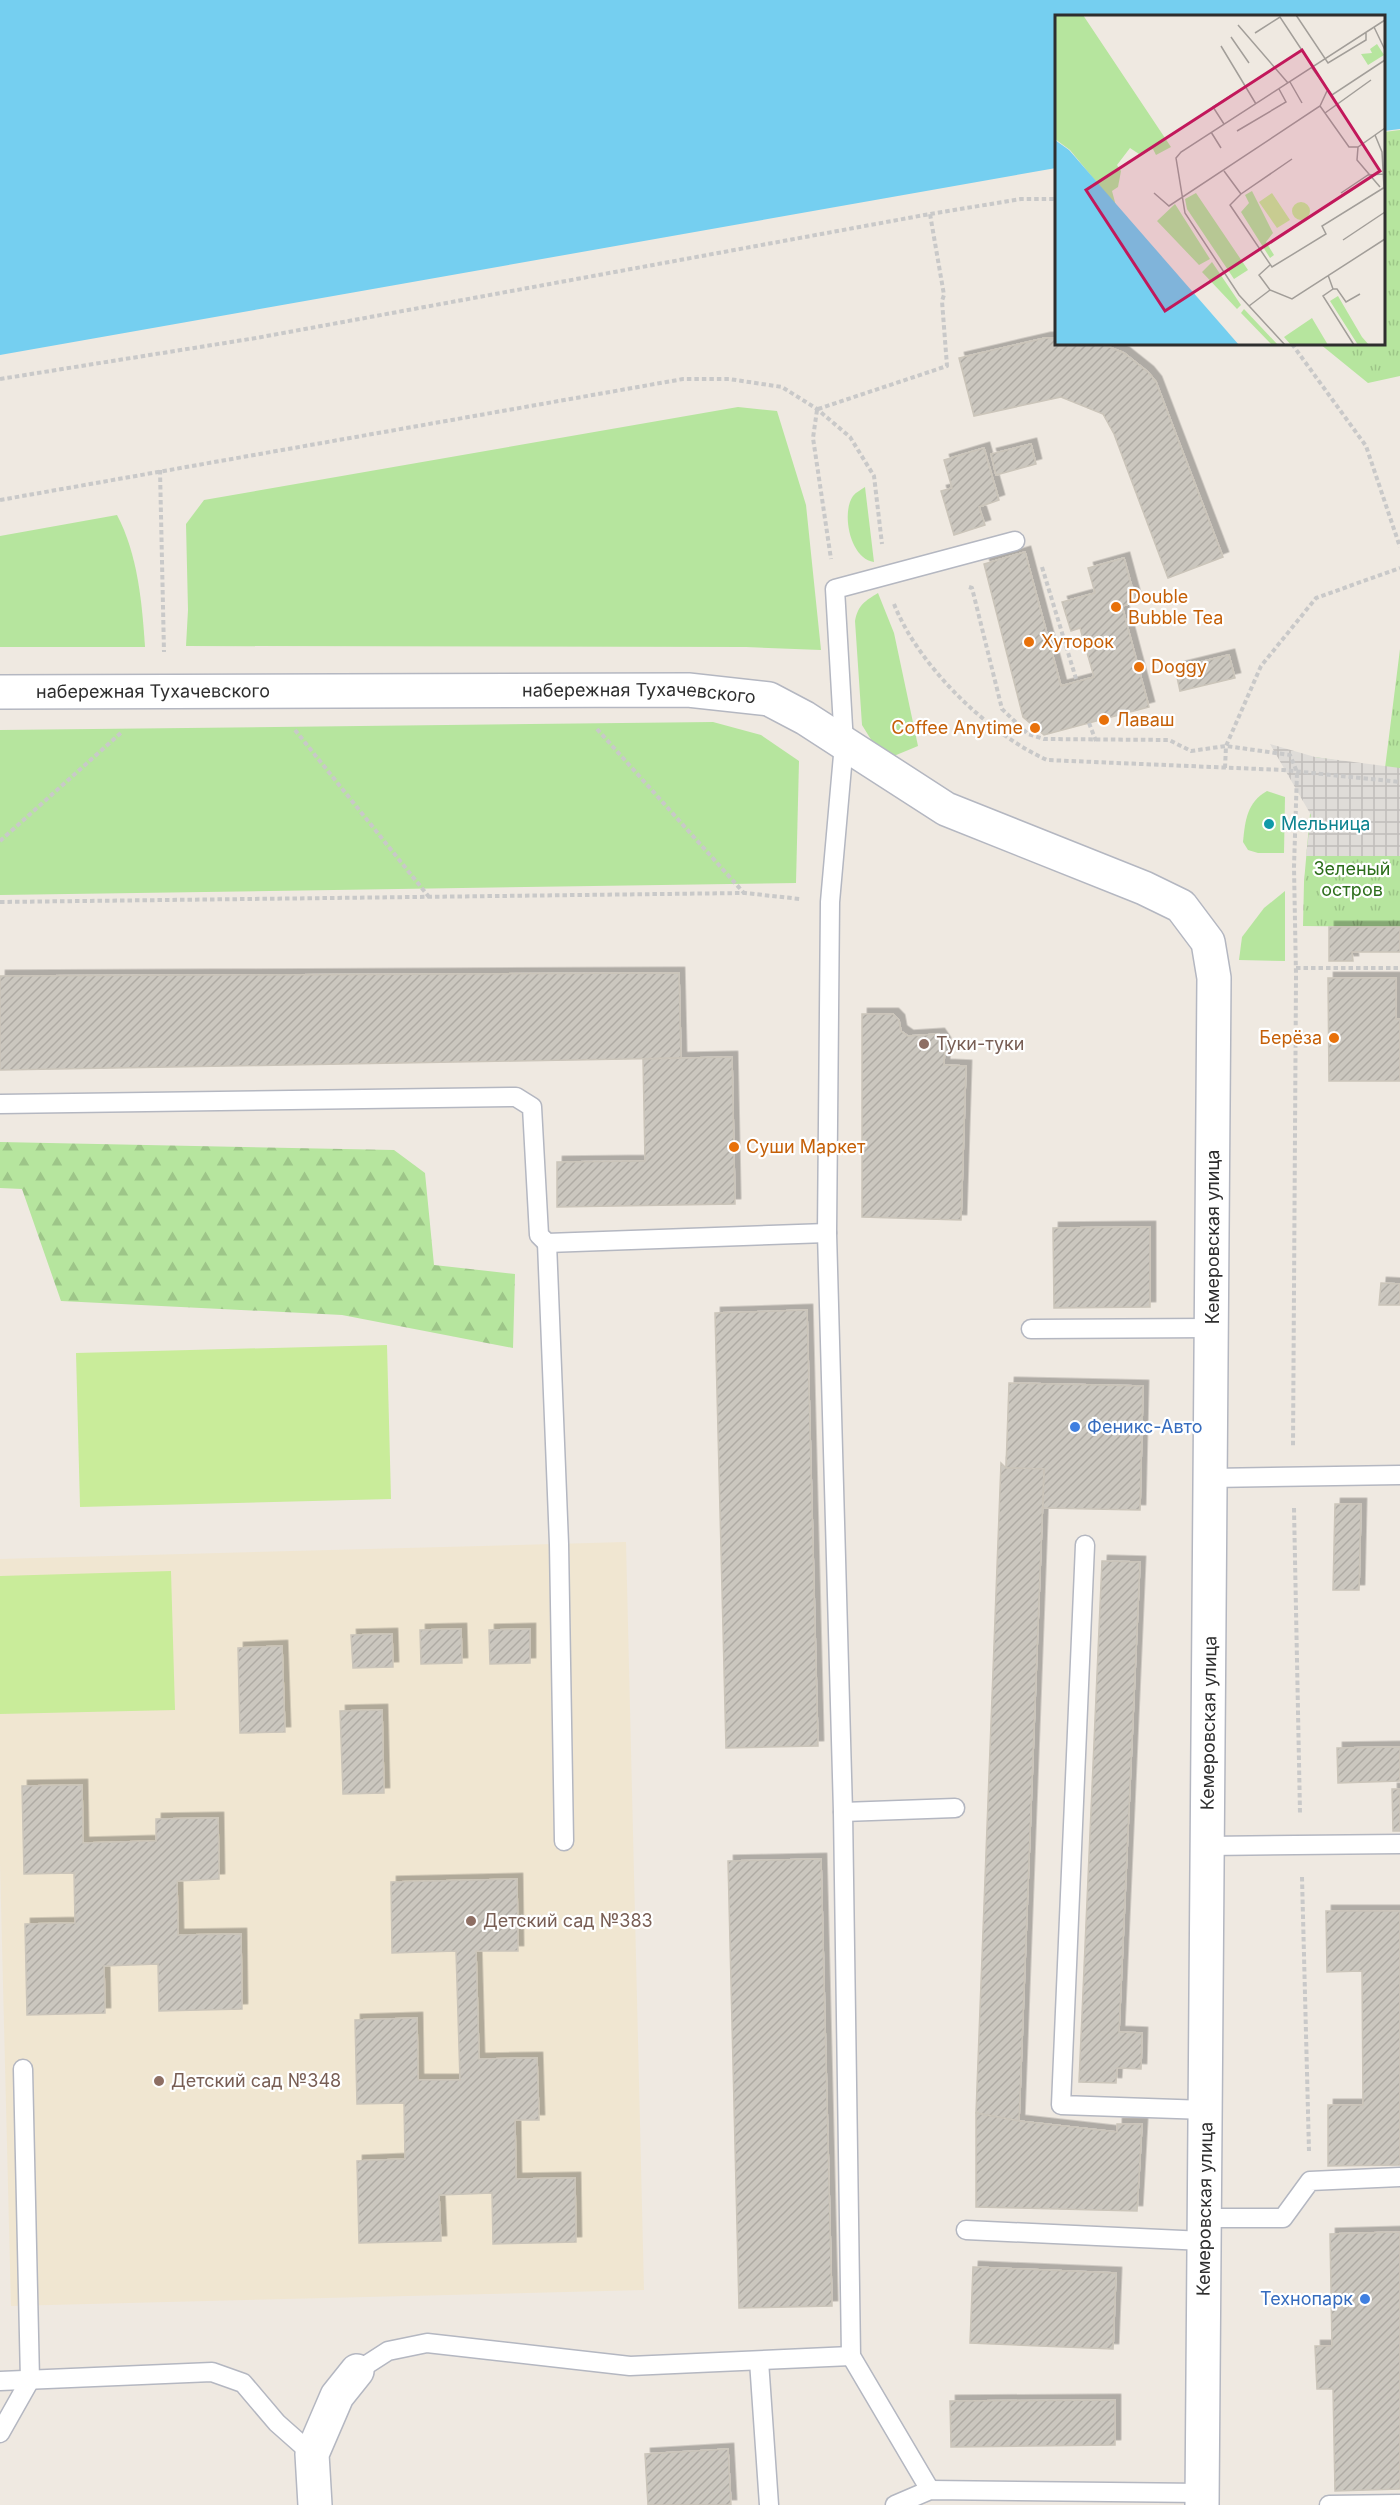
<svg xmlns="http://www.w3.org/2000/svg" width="1400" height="2505" font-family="Inter,sans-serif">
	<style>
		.education { fill: #f0e6d1 }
		.grass { fill: #b6e59e }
		.forest { fill: url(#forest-firs) }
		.park { fill: url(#park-tufts) }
		.pitch { fill: #c9ec9a }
		.plaza { fill: url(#plaza-grid) }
		.water { fill: #75cff0 }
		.building { fill: url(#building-hatch); stroke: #cbc5ba; stroke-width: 1.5; filter: url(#shadow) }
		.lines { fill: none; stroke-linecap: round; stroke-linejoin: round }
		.service-casing { stroke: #b4b7c1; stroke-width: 21 }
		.minor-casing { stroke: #b4b7c1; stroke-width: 36 }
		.path { stroke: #c9c9c9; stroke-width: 4; stroke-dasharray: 4.5 3; stroke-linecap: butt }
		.service { stroke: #fff; stroke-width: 18 }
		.minor { stroke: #fff; stroke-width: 33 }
		.food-dot { fill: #e8710a; stroke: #fff; stroke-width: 2 }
		.culture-dot { fill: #0f9aa8; stroke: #fff; stroke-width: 2 }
		.education-dot { fill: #8d6e63; stroke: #fff; stroke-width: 2 }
		.shop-dot { fill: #3f7fe0; stroke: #fff; stroke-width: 2 }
		.labels { text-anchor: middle; stroke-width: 4.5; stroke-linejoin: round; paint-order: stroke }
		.food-label { font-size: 18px; fill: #c56008; stroke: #fff; text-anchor: start }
		.street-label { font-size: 18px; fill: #2e2e2e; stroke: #fff }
		.culture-label { font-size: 18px; fill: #0d838f; stroke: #fff; text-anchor: start }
		.park-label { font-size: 18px; fill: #2c6e1b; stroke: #fff }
		.education-label { font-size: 18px; fill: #785e54; stroke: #fff; text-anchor: start }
		.shop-label { font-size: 18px; fill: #366cbe; stroke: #fff; text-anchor: start }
		.inset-road { fill: none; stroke: #a29e99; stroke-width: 1.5 }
		.view { fill: #c2185b; fill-opacity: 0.15; stroke: #c2185b; stroke-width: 3 }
		.inset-edge { fill: none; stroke: #2e2e2e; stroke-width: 3 }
	</style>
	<defs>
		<pattern id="forest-firs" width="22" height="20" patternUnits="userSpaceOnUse" patternTransform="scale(1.5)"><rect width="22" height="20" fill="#b6e59e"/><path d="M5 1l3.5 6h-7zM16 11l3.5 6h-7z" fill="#9dc588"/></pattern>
		<pattern id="park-tufts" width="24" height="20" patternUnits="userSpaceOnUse" patternTransform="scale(1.5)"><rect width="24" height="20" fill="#b6e59e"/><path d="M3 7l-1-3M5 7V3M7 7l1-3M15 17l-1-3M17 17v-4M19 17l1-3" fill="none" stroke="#9dc588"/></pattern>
		<pattern id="plaza-grid" width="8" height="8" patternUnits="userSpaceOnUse" patternTransform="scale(1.5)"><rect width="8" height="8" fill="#dfdcd8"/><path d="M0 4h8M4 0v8" fill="none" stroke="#c0bdba"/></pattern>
		<pattern id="building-hatch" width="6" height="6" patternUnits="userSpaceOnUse" patternTransform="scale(1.5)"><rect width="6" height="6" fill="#cbc7bf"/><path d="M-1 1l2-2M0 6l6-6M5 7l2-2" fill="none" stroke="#afaba4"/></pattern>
		<filter id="shadow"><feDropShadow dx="5.5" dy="-5.5" stdDeviation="0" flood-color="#0004"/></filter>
	</defs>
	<rect width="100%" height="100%" fill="#efe9e1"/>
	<path class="education" d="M626 1542 644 2290 11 2306 0 1863V1559Z"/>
	<g class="grass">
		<path d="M738 407 777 411 806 505 821 650 746 647 186 646 188 610 186 524 204 500Z"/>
		<path d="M865 487 874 562C850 559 841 513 853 496 856 492 861 490 865 487Z"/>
		<path d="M117 515C138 555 142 603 145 647H0V536Z"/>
		<path d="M878 593 894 633 918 746 889 758 875 746 862 725 855 621C858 605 865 601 878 593Z"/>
		<path d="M713 722 761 735 799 761 796 883 0 895V730Z"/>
		<path d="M1267 791 1285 797 1284 853H1258L1248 850 1243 842C1245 821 1247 802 1267 791Z"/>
		<path d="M1285 891V961L1239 960 1242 937 1264 908Z"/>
	</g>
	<path class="forest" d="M0 1142 394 1150 425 1173 434 1265 515 1274 513 1348 342 1315 61 1301 22 1189 0 1188Z"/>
	<g class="park">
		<path d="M1400 130V376L1368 383 1320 344H1384V132Z"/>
		<path d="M1400 649V927L1303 926 1304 882 1315 757 1385 768Z"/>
	</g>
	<g class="pitch">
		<path d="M387 1345 391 1499 80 1507 76 1353Z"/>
		<path d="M171 1571 175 1710 0 1714V1576Z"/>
	</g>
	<path class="plaza" d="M1270 744 1315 757 1400 768V856H1306L1311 815Z"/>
	<path class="water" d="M0 0H1400V129L1384 131V16H1056V168L0 355Z"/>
	<g class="building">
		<path d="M1045 338H1056V344H1102L1124 353 1148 372 1156 382 1223 557 1168 578 1114 434 1103 414 1061 397 974 416 959 358Z"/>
		<path d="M1031 444 1036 464 996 475 991 454Z"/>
		<path d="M984 448 999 500 979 507 985 525 954 535 941 491 952 488 944 460Z"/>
		<path d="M1025 552 1061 686 1094 677 1080 628 1071 631 1062 602 1095 593 1088 568 1124 558 1136 602 1122 606 1149 707 1044 735 1023 717 984 564Z"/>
		<path d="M1229 655 1235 678 1180 691 1175 668Z"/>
		<path d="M1329 927H1400V952H1352L1353 961H1329Z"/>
		<path d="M679 973 681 1058 0 1070V976Z"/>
		<path d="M1328 978H1396V1019H1400V1081H1329Z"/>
		<path d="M862 1014H893L899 1020 901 1031 908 1036 939 1034 945 1043 944 1065 966 1066 961 1220 862 1217Z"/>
		<path d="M732 1057 735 1204 557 1207V1162L645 1161 643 1059Z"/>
		<path d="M1150 1227V1307L1054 1308 1053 1228Z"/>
		<path d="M1381 1283 1400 1284V1305H1379Z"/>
		<path d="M807 1310 818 1746 726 1748 715 1313Z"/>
		<path d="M1009 1383 1143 1386 1140 1510 1043 1508 1044 1469 1006 1468Z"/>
		<path d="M1001 1463 1006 1468 1044 1469 1019 2121 976 2113Z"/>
		<path d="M1335 1504H1361L1359 1590H1333Z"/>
		<path d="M1102 1561 1140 1562 1119 2032 1142 2033 1141 2069 1117 2068 1116 2083 1079 2082Z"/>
		<path d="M461 1629 462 1663 421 1664 420 1630Z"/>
		<path d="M530 1629V1663L490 1664 489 1630Z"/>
		<path d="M392 1634 393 1667 353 1668 351 1635Z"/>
		<path d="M282 1646 285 1732 240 1733 238 1648Z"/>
		<path d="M382 1710 384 1793 343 1794 340 1711Z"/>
		<path d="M1400 1747V1781L1338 1783 1337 1748Z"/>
		<path d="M82 1785 83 1843 156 1841V1819L218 1818 219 1879 177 1881 178 1935 241 1934 242 2009 159 2011 158 1964 104 1966 105 2013 27 2015 25 1924 75 1923 74 1873 24 1874 22 1786Z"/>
		<path d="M1392 1789H1400V1831H1393Z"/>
		<path d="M821 1859 832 2306 739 2308 728 1861Z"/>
		<path d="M517 1879 518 1951H476L479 2059 537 2058 539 2120H515L516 2179 575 2178 576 2242 493 2244 492 2193 439 2195 441 2241 359 2243 357 2161 405 2159 404 2103 357 2104 355 2020 417 2018 418 2080H460L456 1951 392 1953 391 1882Z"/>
		<path d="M1326 1911H1400V2165L1328 2166V2105H1363L1362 1971 1327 1972Z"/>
		<path d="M976 2113 1019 2121 1117 2132V2124H1142L1137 2211 976 2207Z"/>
		<path d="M1400 2232V2489L1335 2491 1333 2389H1317L1315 2346H1332L1330 2234Z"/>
		<path d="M973 2267 1116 2273 1113 2349 970 2343Z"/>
		<path d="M1115 2400V2445L951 2447 950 2401Z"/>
		<path d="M728 2449 731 2505H648L645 2454Z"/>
	</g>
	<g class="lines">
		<g class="service-casing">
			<g id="service">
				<path d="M0 1104 516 1097 532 1107 539 1235 547 1243 827 1233"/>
				<path d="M547 1243 559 1544 564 1841"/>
				<path d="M1031 1329 1212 1328"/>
				<path d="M1211 1478 1400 1475"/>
				<path d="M1085 1545 1061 2105 1206 2110"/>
				<path d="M843 1812 955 1808"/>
				<path d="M1207 1846 1400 1844"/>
				<path d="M1204 2218H1283L1310 2181 1400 2177"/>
				<path d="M966 2230 1204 2241"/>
				<path d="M759 2361 769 2505"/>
				<path d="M357 2371 388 2351 427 2343 630 2366 851 2356"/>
				<path d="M0 2381 212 2372 243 2383 277 2423 312 2454"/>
				<path d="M0 2433 30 2380 23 2069"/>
				<path d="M930 2490 851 2356 843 1812 827 1233 830 902 844 744 835 589 1015 541"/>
				<path d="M895 2505 930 2490 1203 2493"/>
				<path d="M1329 2505 1400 2504"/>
			</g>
		</g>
		<g class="minor-casing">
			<g id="minor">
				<path id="s1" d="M0 692 688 690 769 699 805 718 946 809 1144 888 1181 906 1208 942 1214 978 1202 2505"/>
				<path d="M315 2505 312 2454 337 2396 357 2371"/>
			</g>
		</g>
		<g class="path">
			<path d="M1292 344 1366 446 1400 547"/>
			<path d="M0 379 256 338 930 214 1021 199H1056"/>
			<path d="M818 409 947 366 942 301 944 295 930 214"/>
			<path d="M817 410 813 438 831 559"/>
			<path d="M160 470 164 652"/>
			<path d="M0 500 683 379H729L782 387 817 409 850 437 874 476 882 544"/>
			<path d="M1042 567 1077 682"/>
			<path d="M969 587 972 588 1002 709 1028 734 1044 739 1169 740 1191 751 1226 746 1290 755 1297 772 1294 867 1296 976 1293 1447"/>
			<path d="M894 604C918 665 987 733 1047 760L1283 770 1400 782"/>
			<path d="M1089 723 1096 741"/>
			<path d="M597 729 744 893"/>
			<path d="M295 730 429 897"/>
			<path d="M1225 768 1226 746 1261 666 1316 598 1400 568"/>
			<path d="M0 841 123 731"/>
			<path d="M0 902 745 893 800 899"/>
			<path d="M1296 968H1400"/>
			<path d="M1294 1508 1300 1813"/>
			<path d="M1302 1877 1309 2151"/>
		</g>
		<use href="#service" class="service"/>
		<use href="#minor" class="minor"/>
	</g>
	<g class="food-dot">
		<circle cx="1116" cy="607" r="6"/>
		<circle cx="1029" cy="642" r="6"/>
		<circle cx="1139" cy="667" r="6"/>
		<circle cx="1104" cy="720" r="6"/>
		<circle cx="1035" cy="728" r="6"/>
		<circle cx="1334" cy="1038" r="6"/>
		<circle cx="734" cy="1147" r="6"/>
	</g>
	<circle class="culture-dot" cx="1269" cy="824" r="6"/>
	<g class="education-dot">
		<circle cx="924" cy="1044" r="6"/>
		<circle cx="471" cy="1921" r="6"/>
		<circle cx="159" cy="2081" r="6"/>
	</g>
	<g class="shop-dot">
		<circle cx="1075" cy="1427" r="6"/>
		<circle cx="1365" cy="2299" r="6"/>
	</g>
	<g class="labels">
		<g class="food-label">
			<text x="1128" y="603">Double<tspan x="1128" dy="21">Bubble Tea</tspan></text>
			<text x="1041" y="648">Хуторок</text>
			<text x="1151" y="673">Doggy</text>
			<text x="1116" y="726">Лаваш</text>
			<text x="1023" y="734" text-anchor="end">Coffee Anytime</text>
			<text x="1322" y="1044" text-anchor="end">Берёза</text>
			<text x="746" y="1153">Суши Маркет</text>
		</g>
		<g class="street-label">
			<text dy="6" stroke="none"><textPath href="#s1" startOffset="153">набережная Тухачевского</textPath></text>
			<text dy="6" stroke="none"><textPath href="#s1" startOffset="639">набережная Тухачевского</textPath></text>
			<text transform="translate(1213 1237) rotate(-90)" y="6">Кемеровская улица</text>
			<text transform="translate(1209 1723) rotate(-89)" y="6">Кемеровская улица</text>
			<text transform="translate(1205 2209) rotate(-89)" y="6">Кемеровская улица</text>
		</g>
		<g class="culture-label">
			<text x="1281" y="830">Мельница</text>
		</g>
		<g class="park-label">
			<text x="1352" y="875">Зеленый<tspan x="1352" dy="21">остров</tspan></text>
		</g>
		<g class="education-label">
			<text x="936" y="1050">Туки-туки</text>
			<text x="483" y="1927">Детский сад №383</text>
			<text x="171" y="2087">Детский сад №348</text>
		</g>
		<g class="shop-label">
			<text x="1087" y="1433">Феникс-Авто</text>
			<text x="1353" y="2305" text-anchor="end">Технопарк</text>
		</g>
	</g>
	<g transform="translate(1055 15)">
		<rect width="330" height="330" fill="#efe9e1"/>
		<path d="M141 178 193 255 179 264 132 194 130 184ZM120 189 155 244 144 250 102 206ZM157 247 186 290 182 294 147 257ZM189 294 223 330H217L186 298Z" fill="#b6e59e"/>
		<path d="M197 176 218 218 211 227 219 240 215 243 186 197 194 188 190 180ZM283 281 307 322 314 330H303L275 286ZM257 303 273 330H236L229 322Z" fill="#b6e59e"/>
		<path d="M0 0H28L116 132 101 140 98 134 84 139 75 133 62 150 66 156 63 172 57 176 61 191 15 135 0 124ZM322 29 329 40 313 50 306 39 317 38 315 34Z" fill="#b6e59e"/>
		<path d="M217 178 235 205 222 213 204 187ZM237 196a9 9 0 1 1 18 0a9 9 0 1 1-18 0Z" fill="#c9ec9a"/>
		<path d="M0 125 14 135 184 330H0Z" fill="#75cff0"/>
		<path class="inset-road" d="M241 0 273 48 311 25V18M183 10 233 68M319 12 330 35M200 18 225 2 258 52M176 22 194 48M166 31 201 89M257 53 277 80 330 45M235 67 247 88M265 91 294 132H303L330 113M270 98 316 65M169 109 158 92 177 80M182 116 231 87 224 74M156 117 166 133M320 120 327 137 329 172M303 132 302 145 325 172M169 156 186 179 175 190 217 252 271 219 267 211 330 172M99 178 114 191 265 91 272 76M286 178 313 160 329 159M186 179 237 144M288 225 330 197M215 250 204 260 215 275 237 284 330 224M273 260 278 274 268 281 299 330M278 274H282L291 287 305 279M194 291 215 275M230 330 184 280 130 198 121 143 126 137 330 5"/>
		<path class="view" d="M247 35 325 156 110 296 31 175Z"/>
		<rect width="330" height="330" class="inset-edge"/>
	</g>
</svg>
